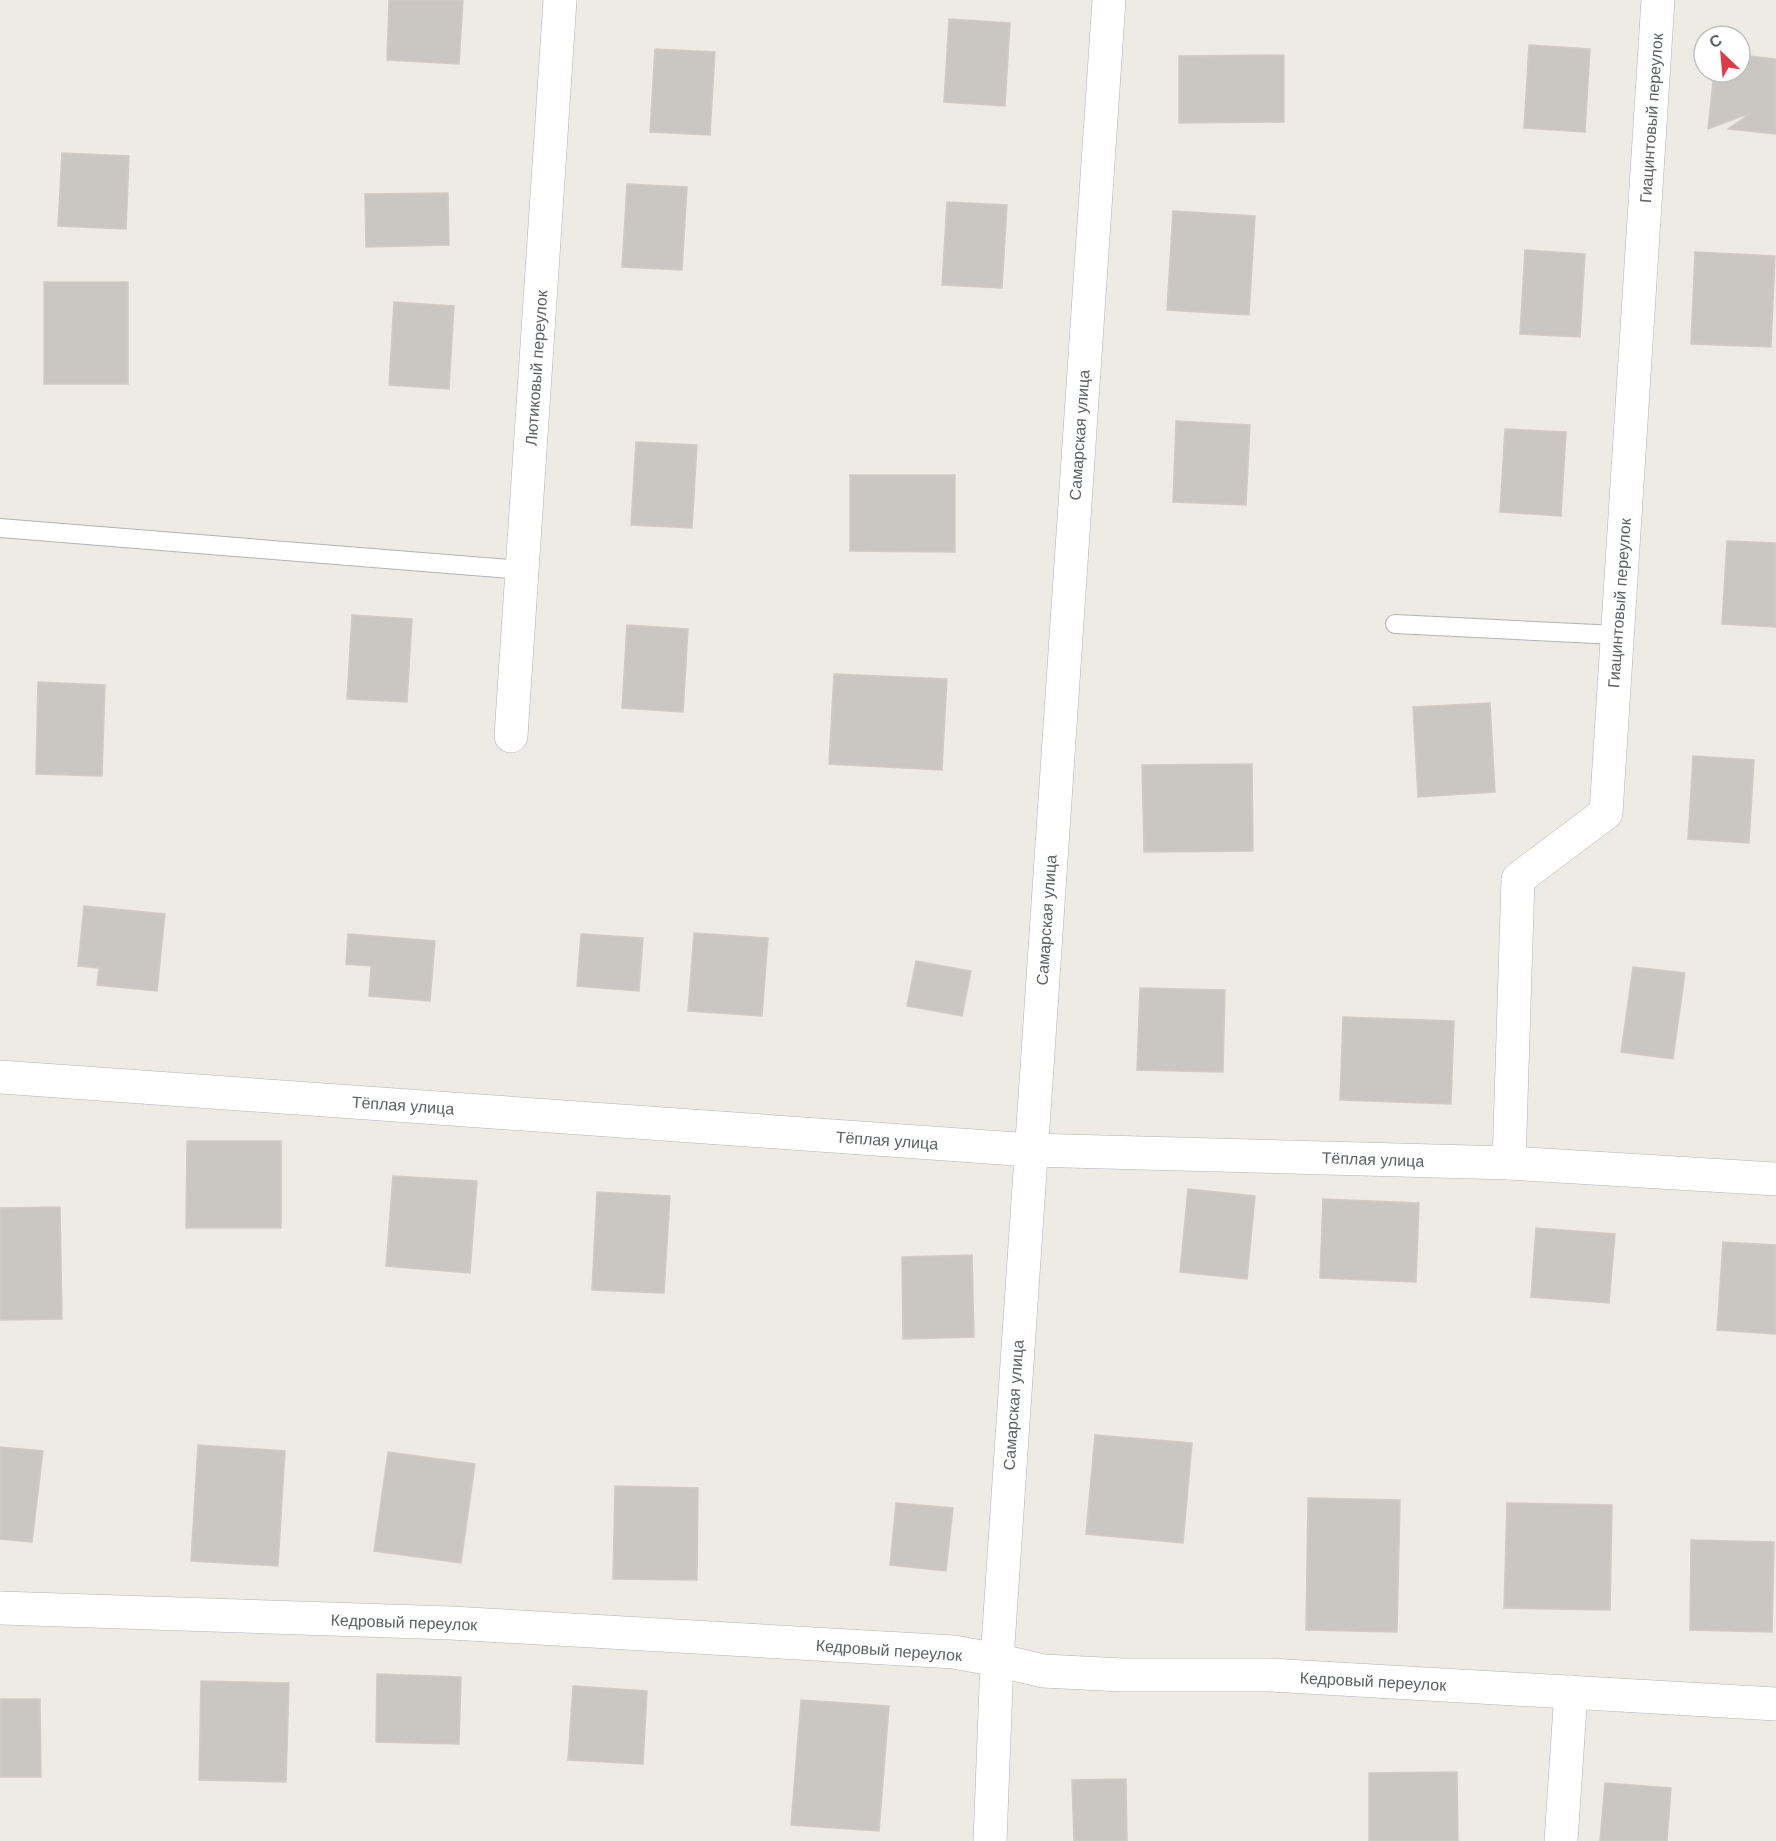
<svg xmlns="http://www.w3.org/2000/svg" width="1776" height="1841" font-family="Arial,sans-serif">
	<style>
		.building { fill: #cac6c2; stroke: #d3cbc3; stroke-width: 1.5 }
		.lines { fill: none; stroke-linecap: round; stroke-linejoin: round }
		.service-casing { stroke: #b0b3b6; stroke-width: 20 }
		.minor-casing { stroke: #b0b3b6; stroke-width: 34 }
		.service { stroke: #fff; stroke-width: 18 }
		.minor { stroke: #fff; stroke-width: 33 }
		.labels { text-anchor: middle; stroke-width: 4.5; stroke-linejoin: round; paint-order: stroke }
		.street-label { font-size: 16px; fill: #5d6164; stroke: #fff }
	</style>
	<rect width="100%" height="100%" fill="#eeebe5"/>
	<g class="building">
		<path d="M389 0H463L459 64 387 60Z"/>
		<path d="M949 19 1010 23 1005 106 944 102Z"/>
		<path d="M1529 45 1590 49 1585 132 1524 128Z"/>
		<path d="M655 49 715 52 710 135 650 132Z"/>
		<path d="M1284 55V122L1179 123V56Z"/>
		<path d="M1740 55 1776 59V134L1728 129 1751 113 1708 129 1714 72H1740Z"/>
		<path d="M62 153 129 156 126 229 58 226Z"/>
		<path d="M627 184 687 187 682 270 622 267Z"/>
		<path d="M448 193 449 245 366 247 365 194Z"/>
		<path d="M947 202 1007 205 1002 288 942 285Z"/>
		<path d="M1173 211 1255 216 1249 315 1167 310Z"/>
		<path d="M1525 250 1585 254 1580 337 1520 334Z"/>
		<path d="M1695 252 1775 256 1771 347 1691 344Z"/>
		<rect x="44" y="282" width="84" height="102"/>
		<path d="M394 302 454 306 449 389 389 385Z"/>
		<path d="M1176 421 1250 425 1246 505 1173 502Z"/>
		<path d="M1505 429 1566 432 1561 516 1500 512Z"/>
		<path d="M636 442 697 445 692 528 631 525Z"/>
		<path d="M850 475H955V552L850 551Z"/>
		<path d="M1727 541 1776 543V627L1722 624Z"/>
		<path d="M352 615 412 619 407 702 347 699Z"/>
		<path d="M627 625 688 629 683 712 622 708Z"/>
		<path d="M834 674 947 679 942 770 829 764Z"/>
		<path d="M38 682 105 685 102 776 36 774Z"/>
		<path d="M1490 703 1495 792 1418 797 1413 707Z"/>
		<path d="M1693 756 1754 760 1749 843 1688 839Z"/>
		<path d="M1252 764 1253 851 1144 852 1142 765Z"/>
		<path d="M84 906 165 914 157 991 97 985 99 968 78 966Z"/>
		<path d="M694 933 768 938 762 1016 688 1011Z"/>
		<path d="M348 934 435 941 430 1001 369 996 371 966 346 964Z"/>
		<path d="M581 934 643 938 639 991 577 986Z"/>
		<path d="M916 961 971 971 962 1016 907 1006Z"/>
		<path d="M1633 967 1685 973 1673 1059 1621 1052Z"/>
		<path d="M1140 988 1225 990 1223 1072 1137 1070Z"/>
		<path d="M1343 1017 1454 1021 1451 1104 1340 1100Z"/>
		<path d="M187 1141H281V1228H186Z"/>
		<path d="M393 1176 477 1181 470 1273 386 1266Z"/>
		<path d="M1188 1189 1255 1196 1247 1279 1180 1272Z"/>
		<path d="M597 1192 670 1196 664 1293 592 1290Z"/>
		<path d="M1323 1199 1419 1203 1416 1282 1320 1278Z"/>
		<path d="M60 1207 62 1319 0 1320V1208Z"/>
		<path d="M1536 1228 1615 1234 1609 1303 1531 1297Z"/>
		<path d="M1723 1242 1776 1245V1334L1717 1330Z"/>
		<path d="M972 1255 974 1337 903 1339 902 1257Z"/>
		<path d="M1095 1435 1192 1443 1183 1543 1086 1534Z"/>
		<path d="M198 1445 285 1451 278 1566 191 1561Z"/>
		<path d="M0 1447 43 1451 32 1542 0 1539Z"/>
		<path d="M388 1452 475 1464 461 1563 374 1551Z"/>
		<path d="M615 1486 698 1488 697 1580 613 1579Z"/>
		<path d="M1308 1498 1400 1500 1397 1632 1306 1630Z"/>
		<path d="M896 1503 953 1508 946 1571 890 1565Z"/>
		<path d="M1507 1503 1612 1505 1610 1610 1504 1608Z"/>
		<path d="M1691 1540 1774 1542 1772 1632 1690 1630Z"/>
		<path d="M377 1674 461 1677 459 1744 376 1742Z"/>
		<path d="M201 1681 289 1683 286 1782 199 1780Z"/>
		<path d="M573 1686 647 1691 643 1764 568 1760Z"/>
		<path d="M0 1699H40L41 1777H0Z"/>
		<path d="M801 1700 889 1706 879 1831 791 1825Z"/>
		<path d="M1457 1772 1458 1841H1369V1773Z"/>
		<path d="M1126 1779 1127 1841H1074L1072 1780Z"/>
		<path d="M1605 1783 1671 1788 1667 1841H1600Z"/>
	</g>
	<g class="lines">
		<g class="service-casing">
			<g id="service">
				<path d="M0 528 522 570"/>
				<path d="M1395 624 1617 635"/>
			</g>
		</g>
		<g class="minor-casing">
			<g id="minor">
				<path d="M511 736 560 0"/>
				<path d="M0 1077 1030 1150 1509 1163 1776 1179"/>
				<path d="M1509 1163 1518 879 1606 813 1658 0"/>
				<path d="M0 1608 451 1623 954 1652 997 1660 1043 1671 1123 1675H1269L1776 1704"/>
				<path d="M990 1841 997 1660 1109 0"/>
				<path d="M1561 1841 1571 1692"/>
			</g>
		</g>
		<use href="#service" class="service"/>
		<use href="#minor" class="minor"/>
	</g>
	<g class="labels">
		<g class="street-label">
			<text transform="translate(1651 118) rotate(-86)" y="6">Гиацинтовый переулок</text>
			<text transform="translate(536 368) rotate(-86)" y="6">Лютиковый переулок</text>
			<text transform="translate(1079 435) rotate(-86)" y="6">Самарская улица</text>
			<text transform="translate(1619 603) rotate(-86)" y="6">Гиацинтовый переулок</text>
			<text transform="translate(1046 920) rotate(-86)" y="6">Самарская улица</text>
			<text transform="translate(403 1105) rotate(4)" y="6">Тёплая улица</text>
			<text transform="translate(887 1140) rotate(4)" y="6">Тёплая улица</text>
			<text transform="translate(1373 1159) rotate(2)" y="6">Тёплая улица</text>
			<text transform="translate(1013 1405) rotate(-86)" y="6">Самарская улица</text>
			<text transform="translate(404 1622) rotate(2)" y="6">Кедровый переулок</text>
			<text transform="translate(889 1650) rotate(4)" y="6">Кедровый переулок</text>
			<text transform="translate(1373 1681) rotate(3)" y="6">Кедровый переулок</text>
		</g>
	</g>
	<g transform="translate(1722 54) rotate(334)"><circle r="28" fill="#ffffff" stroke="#bec0c1" stroke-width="1.5"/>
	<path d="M0-4.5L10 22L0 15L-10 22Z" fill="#df3a48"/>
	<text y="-9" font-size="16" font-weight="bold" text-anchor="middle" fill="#5d6164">С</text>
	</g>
</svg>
